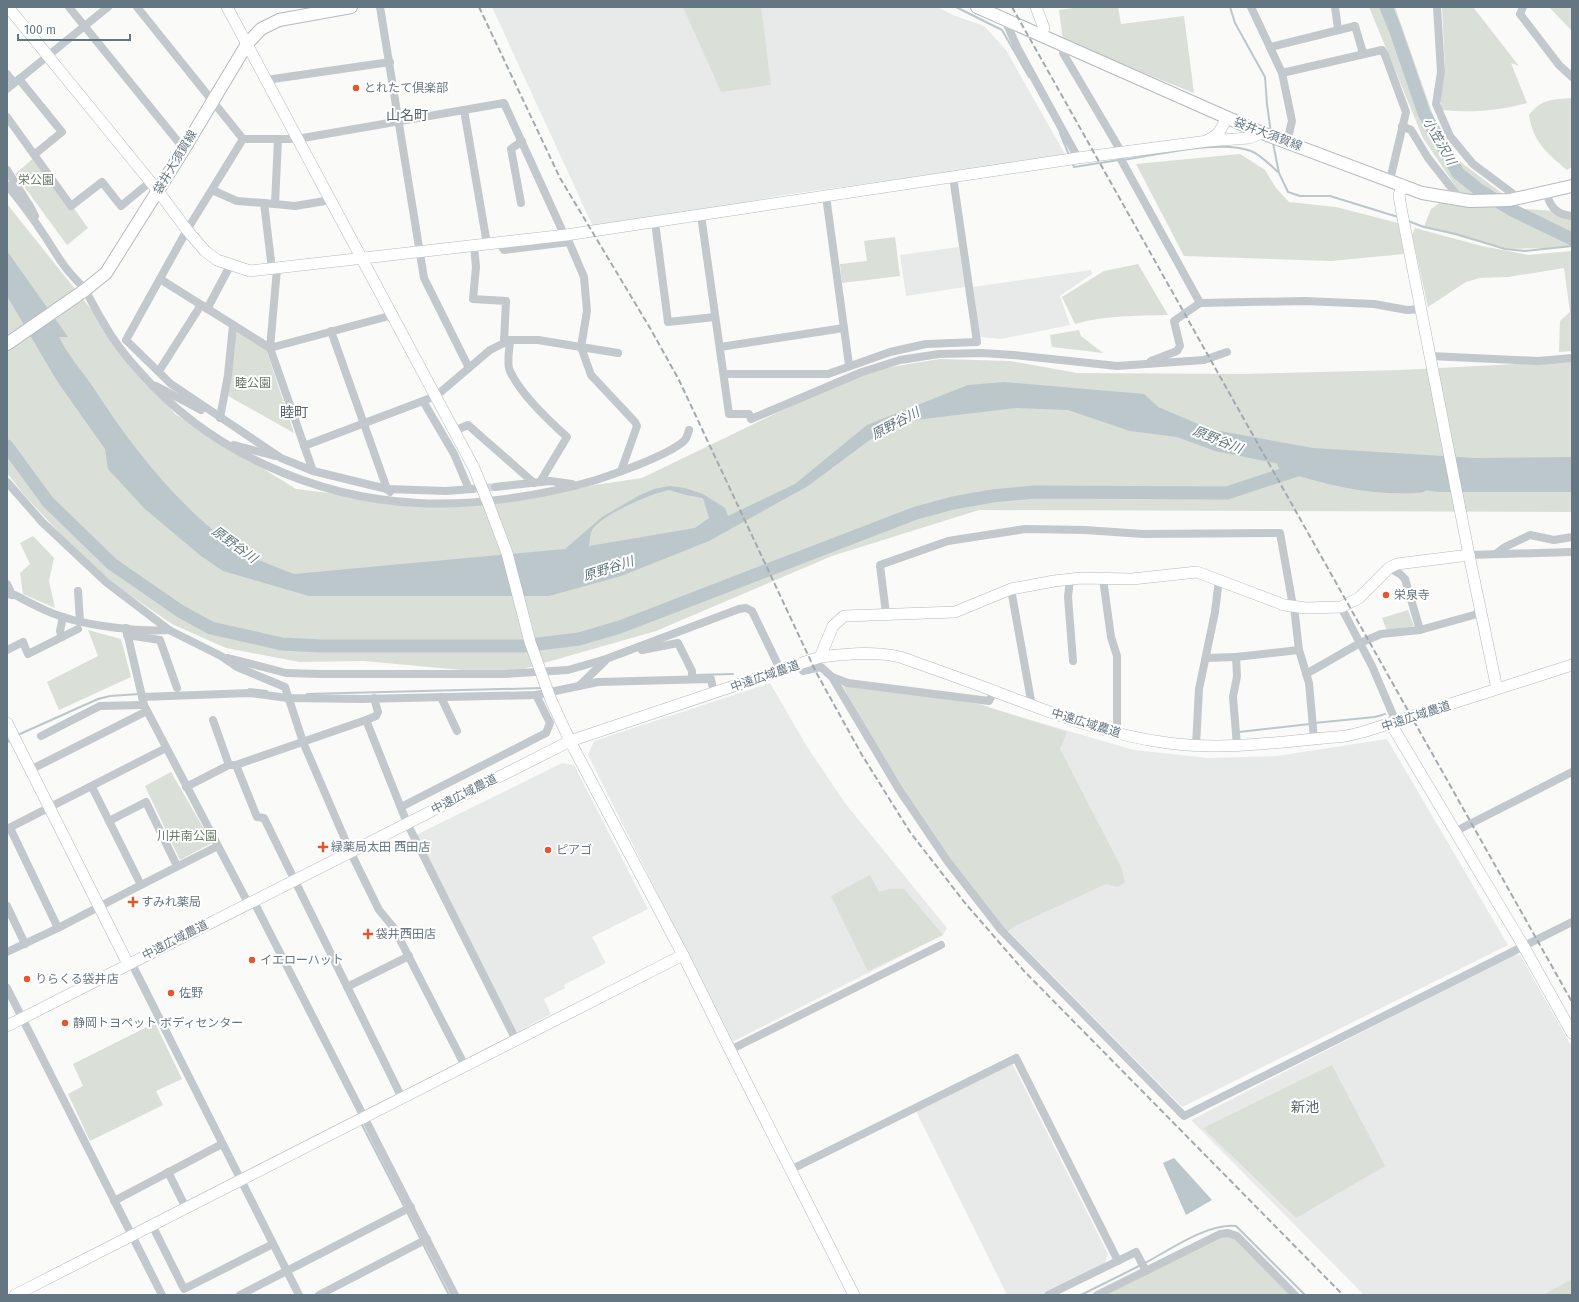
<svg xmlns="http://www.w3.org/2000/svg" width="1579" height="1302" font-family="'Fira Sans','Noto Sans JP',sans-serif">
	<style>
		.built { fill: #e8e9e9 }
		.green { fill: #dadfd7 }
		.water { fill: #bbc7cb; fill-rule: evenodd }
		.lines { fill: none; stroke-linecap: round; stroke-linejoin: round }
		.stream { stroke: #bbc7cb; stroke-width: 2 }
		.river { stroke: #bbc7cb; stroke-width: 13 }
		.street-tunnel { stroke: #d5d9db; stroke-width: 8; stroke-dasharray: 8 4; stroke-linecap: butt }
		.secondary-casing { stroke: #b3babf; stroke-width: 12 }
		.primary-casing { stroke: #b5babe; stroke-width: 14 }
		.street { stroke: #c3c8cc; stroke-width: 8 }
		.secondary { stroke: #fff; stroke-width: 11 }
		.primary { stroke: #fff; stroke-width: 12 }
		.rail { stroke: #a2aab0; stroke-width: 2; stroke-dasharray: 6 3; stroke-linecap: butt }
		.secondary-bridge-casing { stroke: #b3babf; stroke-width: 12; stroke-linecap: butt }
		.secondary-bridge { stroke: #fff; stroke-width: 11 }
		.poi-dot { fill: #e4572e; stroke: #fff; stroke-width: 1.5 }
		.labels { text-anchor: middle; stroke-width: 4; stroke-linejoin: round; paint-order: stroke }
		.poi-label { font-size: 12px; fill: #657683; stroke: #fff; text-anchor: start }
		.street-label { font-size: 12px; fill: #657683; stroke: #fff }
		.park-label { font-size: 12px; fill: #687a64; stroke: #fff }
		.water-label { font-size: 13px; font-style: italic; fill: #60757c; stroke: #fff }
		.quarter-label { font-size: 14px; fill: #57646e; stroke: #fff }
	</style>
	<rect width="100%" height="100%" fill="#fafaf8"/>
	<g class="built">
		<path d="M492 7H937L953 15 984 26 1006 50 1066 156 784 195 595 231Z"/>
		<path d="M959 247 965 287 906 296 900 255Z"/>
		<path d="M1091 270 1092 274 1060 296 1070 325 1001 339 980 337 973 287Z"/>
		<path d="M770 683 806 745 845 803 947 928 943 935 732 1042 588 755 594 741Z"/>
		<path d="M846 691 1000 711 1134 750 1208 758 1277 756 1387 739 1508 945 1182 1107 992 914 862 726Z"/>
		<path d="M562 763 574 765 648 909 592 937 606 963 564 985 565 988 544 999 551 1014 516 1033 416 835Z"/>
		<path d="M1514 954 1520 955 1572 1047V1295H1364L1191 1120Z"/>
		<path d="M1012 1063 1108 1254 1105 1263 1040 1295H1007L916 1111Z"/>
	</g>
	<g class="green">
		<path d="M683 7H761L771 85 721 92Z"/>
		<path d="M1081 7H1118L1121 24 1184 16 1194 93 1063 41 1059 10Z"/>
		<path d="M1369 7H1395L1434 118 1458 160 1523 209 1572 212V246L1555 248 1505 249 1424 227 1431 209 1458 190 1423 138Z"/>
		<path d="M1442 7H1473L1519 66 1511 63 1527 103C1499 111 1470 113 1442 110L1440 101 1445 68Z"/>
		<path d="M1549 7H1572V31L1571 30Z"/>
		<path d="M1572 98V167L1567 170C1547 153 1533 142 1529 115 1542 98 1552 100 1572 98Z"/>
		<path d="M1240 154 1265 170 1276 188 1289 202 1336 207 1398 223 1404 254 1331 261 1184 256 1136 164Z"/>
		<path d="M36 156 88 228 67 245 15 174Z"/>
		<path d="M7 204 175 414 296 489 445 507 642 478 824 390 878 369 940 359 1010 361 1077 373 1243 374 1401 370 1572 361V512L979 510 832 556 656 631 505 674 364 661 299 662 226 648 172 624 117 586 80 555 25 496 7 473Z"/>
		<path d="M1415 228 1482 246 1528 255 1572 251V351L1559 352 1560 321 1570 312 1564 268 1508 277 1480 278 1466 282 1428 307 1412 235Z"/>
		<path d="M895 237 900 276 842 283 840 264 867 261 864 241Z"/>
		<path d="M1138 264 1168 315C1137 316 1106 315 1075 324L1062 297 1104 271Z"/>
		<path d="M1079 330 1081 336 1103 353 1052 347 1050 335Z"/>
		<path d="M237 332 266 349 294 433 228 396 234 333Z"/>
		<path d="M33 536 54 558 49 581 55 608 23 594 20 573 30 564 20 543Z"/>
		<path d="M1408 610 1414 626 1387 631 1382 618Z"/>
		<path d="M88 630 121 639 131 677 59 710 47 682 98 656Z"/>
		<path d="M848 683 979 704 1067 732 1060 749 1121 867 1125 882 1118 887 1106 884 1013 927 1005 934 979 901 875 749 842 684Z"/>
		<path d="M171 772 212 843 180 860 145 786Z"/>
		<path d="M870 875 879 892 889 889H904L943 935 868 971 831 896Z"/>
		<path d="M155 1023 182 1079 156 1091 163 1105 90 1141 68 1094 83 1086 73 1064Z"/>
		<path d="M1332 1065 1385 1166 1296 1218 1203 1128Z"/>
		<path d="M1220 1234H1232L1291 1295H1105Z"/>
		<path d="M1572 1279V1295H1543Z"/>
	</g>
	<g class="water">
		<path d="M7 251 68 337H59C67 354 82 371 93 387 131 446 176 504 233 546 251 559 274 566 294 574L565 549 602 517 640 495 654 489 669 486 685 488 703 494 725 508 728 516 795 484 867 425 968 385 1004 382 1144 394 1176 423 1313 448 1475 458 1572 457V492H1438L1359 480 1215 451 1177 437 1130 431 1068 410 1016 408 898 422 867 442 808 486 709 541 621 576 549 596H309L223 571 201 556 145 509 108 469 105 449 57 381 7 296ZM669 490 686 495 703 498 709 518 695 528 589 546C590 541 590 534 592 530 601 515 652 493 669 490Z"/>
		<path d="M1174 1158 1212 1200 1186 1215 1163 1163Z"/>
	</g>
	<g class="lines">
		<g class="stream">
			<path d="M956 7 1002 30 1029 77"/>
			<path d="M1230 7 1235 23 1265 77 1267 104 1271 133"/>
			<path d="M1060 133 1069 155"/>
			<path d="M1273 143 1279 173 1288 192 1300 196H1330L1398 217"/>
			<path d="M1123 160C1158 155 1219 139 1251 151 1261 155 1270 165 1278 172"/>
			<path d="M1072 163 1074 167 1119 160"/>
			<path d="M1408 221 1424 227 1456 234 1505 249 1525 251 1572 246"/>
			<path d="M694 675 733 674"/>
			<path d="M249 689 267 691"/>
			<path d="M307 694 543 688"/>
			<path d="M1314 723 1375 717 1385 714"/>
			<path d="M1239 732 1310 724"/>
			<path d="M20 734 98 699 110 696 139 694"/>
			<path d="M7 742 9 741"/>
			<path d="M361 1123 405 1208"/>
			<path d="M407 1212 421 1240"/>
			<path d="M423 1244 449 1295"/>
			<path d="M1145 1263C1170 1250 1207 1223 1236 1226L1305 1295"/>
			<path d="M1081 1295 1141 1265"/>
		</g>
		<g class="river">
			<path d="M1386 7 1395 29 1424 113 1458 173 1479 190 1512 210 1572 239"/>
			<path d="M1158 414 1198 431"/>
			<path d="M7 446 48 502 112 564 180 611 211 628 282 644 322 646H522L579 639 620 627 916 513 953 503 992 496 1035 492 1227 493 1300 469"/>
			<path d="M1284 464C1327 479 1375 490 1421 486"/>
		</g>
		<path class="street-tunnel" d="M472 489 495 487"/>
		<g class="secondary-casing">
			<g id="secondary">
				<path d="M8 7 158 191 187 230 205 251 217 260 250 271 566 235 1078 158 1208 141 1249 138 1262 133"/>
				<path d="M227 7 474 468 487 500"/>
				<path d="M1036 7 1044 28 1041 35"/>
				<path d="M1208 140 1218 134 1227 118"/>
				<path d="M1403 185 1399 195 1401 208 1469 555 1497 689"/>
				<path d="M820 657 833 626 844 616 955 612 1011 589 1054 581 1081 578 1132 579 1197 572 1284 605 1306 608 1341 607 1359 598 1389 568 1397 564 1469 555"/>
				<path d="M551 700 570 741 683 955 730 1050 854 1295"/>
				<path d="M7 723 128 964"/>
				<path d="M1391 724 1524 947 1572 1033"/>
				<path d="M7 1026 570 741 820 657C848 654 873 651 900 657 931 668 963 679 994 691 1051 713 1107 735 1168 743 1227 751 1286 741 1346 736L1363 732 1572 665"/>
				<path d="M15 1295 683 955"/>
			</g>
		</g>
		<g class="primary-casing">
			<g id="primary">
				<path d="M977 7 1262 133 1422 193 1470 201 1510 200 1572 186"/>
				<path d="M7 344 85 290 106 273 184 149 247 44 261 29 279 20 351 7"/>
			</g>
		</g>
		<g class="street">
			<path d="M69 7 184 149"/>
			<path d="M137 7 243 139"/>
			<path d="M380 7 424 278 469 368"/>
			<path d="M1251 7 1282 73 1292 121 1287 142"/>
			<path d="M1335 7 1338 29"/>
			<path d="M1437 7 1441 72 1436 104 1450 136 1473 164 1520 199"/>
			<path d="M1523 7 1520 14 1559 65 1572 77"/>
			<path d="M1005 20 1018 49 1078 158"/>
			<path d="M1066 46 1063 53 1122 153"/>
			<path d="M1270 47 1355 26 1363 53"/>
			<path d="M1282 73 1382 50 1385 55 1406 112 1390 180"/>
			<path d="M7 74 14 83"/>
			<path d="M19 79 62 132 35 154"/>
			<path d="M266 80 390 62"/>
			<path d="M7 89 108 7"/>
			<path d="M464 110 487 244"/>
			<path d="M7 117 71 206 102 182 121 206 150 182"/>
			<path d="M1402 126 1411 130 1428 158 1461 200"/>
			<path d="M243 139 187 230 126 340 171 384 281 458 313 471 387 489 446 491 472 489"/>
			<path d="M243 139H297L504 103 562 230"/>
			<path d="M1118 154 1200 303 1304 301 1374 304 1407 310 1421 309"/>
			<path d="M7 170 31 208 35 216"/>
			<path d="M7 185C20 201 33 218 44 235 53 248 60 262 70 273 75 279 80 283 84 289 91 299 96 311 103 322 113 340 126 357 140 372 209 451 314 498 418 503 475 506 541 496 596 480 617 473 668 455 684 441 687 438 688 434 689 430"/>
			<path d="M212 190 237 201 264 203 295 206 331 200"/>
			<path d="M1547 194C1550 207 1557 215 1572 216"/>
			<path d="M826 196 849 365"/>
			<path d="M264 203 272 269"/>
			<path d="M521 203 511 149 522 141"/>
			<path d="M275 204 278 139"/>
			<path d="M701 215 729 414H749L751 419 862 372 900 360 939 354 982 353 1013 355 1117 366 1204 360 1227 352"/>
			<path d="M655 222 668 322 715 317"/>
			<path d="M500 243 504 250 569 242 584 277 587 311 581 347 591 375 635 422 637 426 621 471"/>
			<path d="M474 246 476 267 473 299 506 301 504 342"/>
			<path d="M277 269 270 348 313 471"/>
			<path d="M160 279 270 348 393 315"/>
			<path d="M207 309 230 266"/>
			<path d="M331 331 387 489 390 492"/>
			<path d="M510 340C510 348 506 363 510 371 520 393 549 421 567 437L540 482"/>
			<path d="M720 347 844 328"/>
			<path d="M1430 356 1538 361 1572 358"/>
			<path d="M1151 361 1177 351 1180 346 1174 321 1200 303"/>
			<path d="M159 371 201 305"/>
			<path d="M724 374H828L890 352 926 344 977 342 953 177"/>
			<path d="M156 386 201 410"/>
			<path d="M423 401 454 454 469 489"/>
			<path d="M220 418 228 375 233 325"/>
			<path d="M454 431 468 425 534 483"/>
			<path d="M234 445 275 456"/>
			<path d="M304 446 436 396 490 350 510 340H538L618 353"/>
			<path d="M7 482 42 522 106 582 169 630 221 656 237 667 285 687 303 742 350 851 379 910 394 928 465 1066"/>
			<path d="M495 487 550 481 572 484"/>
			<path d="M1497 553 1505 547 1530 535 1554 540 1572 537"/>
			<path d="M1469 555 1572 552"/>
			<path d="M1389 568 1400 574 1405 579 1420 630"/>
			<path d="M1070 579 1068 597 1073 661"/>
			<path d="M1103 579 1111 637 1117 656V733"/>
			<path d="M7 584 12 595"/>
			<path d="M1011 589 1032 706"/>
			<path d="M78 591 80 621"/>
			<path d="M7 594 15 595C29 602 44 611 60 616 88 626 139 632 169 630"/>
			<path d="M1294 607 1299 650 1309 683 1314 739"/>
			<path d="M1341 607 1372 666 1396 722"/>
			<path d="M886 614 880 565 948 541 1025 529 1085 530 1143 534 1280 533 1293 606"/>
			<path d="M126 628 144 705 248 903"/>
			<path d="M127 635 160 640 177 688"/>
			<path d="M62 637 60 631 63 617"/>
			<path d="M7 650 23 642 28 654 78 629"/>
			<path d="M642 650 678 643 692 671V679"/>
			<path d="M1236 657 1237 676 1233 697 1237 746"/>
			<path d="M228 658 286 673 321 674H505L568 670 606 659 739 609 746 608 752 611 781 671"/>
			<path d="M1206 658 1236 657 1299 650"/>
			<path d="M800 665 803 671 821 667 832 677 898 788 948 862 1001 930 1184 1116 1572 922"/>
			<path d="M1306 674 1360 643 1381 634 1420 630 1481 613"/>
			<path d="M832 677 848 683 989 701 994 691"/>
			<path d="M579 686 605 661"/>
			<path d="M142 697 250 693 288 698 362 699 536 695 598 682 711 679 714 693"/>
			<path d="M441 697 457 731"/>
			<path d="M374 698 378 712 376 716 366 720 407 823 516 1040"/>
			<path d="M213 720 229 765"/>
			<path d="M366 720 236 765 257 817 264 818 402 1098"/>
			<path d="M41 736 100 706 144 705"/>
			<path d="M1196 745 1199 689 1215 612 1219 579"/>
			<path d="M30 770 147 711"/>
			<path d="M92 787 141 885 218 846"/>
			<path d="M186 787 229 765H236"/>
			<path d="M401 807 546 733 550 723 536 695"/>
			<path d="M109 821 146 802 177 866"/>
			<path d="M7 829 166 748"/>
			<path d="M1454 832 1572 772"/>
			<path d="M253 900 455 1295"/>
			<path d="M7 906 25 944"/>
			<path d="M58 928 141 885"/>
			<path d="M7 952 58 928 10 828"/>
			<path d="M131 962 299 1295"/>
			<path d="M347 987 409 956"/>
			<path d="M7 988 162 1295"/>
			<path d="M730 1050 941 945"/>
			<path d="M790 1170 1016 1058 1118 1261"/>
			<path d="M168 1172 186 1208"/>
			<path d="M114 1201 222 1144"/>
			<path d="M152 1225 184 1289 273 1244"/>
			<path d="M240 1295 411 1207"/>
			<path d="M319 1295 427 1239"/>
			<path d="M1048 1295 1136 1252 1146 1271"/>
			<path d="M1097 1295 1220 1234 1228 1233 1237 1236 1295 1295"/>
		</g>
		<use href="#secondary" class="secondary"/>
		<use href="#primary" class="primary"/>
		<g class="rail">
			<path d="M479 7 560 178 650 328 679 380 816 672 862 755 910 832 965 903 1024 971 1343 1295"/>
			<path d="M1012 7 1572 1002"/>
		</g>
		<g class="secondary-bridge-casing">
			<path id="secondary-bridge" d="M487 500 507 553 530 642 551 700"/>
		</g>
		<use href="#secondary-bridge" class="secondary-bridge"/>
	</g>
	<g class="poi-dot">
		<circle cx="356" cy="88" r="4"/>
		<circle cx="1386" cy="595" r="4"/>
		<path d="M321 841h4v4h4v4h-4v4h-4v-4h-4v-4h4z"/>
		<circle cx="548" cy="850" r="4"/>
		<path d="M131 896h4v4h4v4h-4v4h-4v-4h-4v-4h4z"/>
		<path d="M366 928h4v4h4v4h-4v4h-4v-4h-4v-4h4z"/>
		<circle cx="252" cy="960" r="4"/>
		<circle cx="27" cy="979" r="4"/>
		<circle cx="171" cy="993" r="4"/>
		<circle cx="65" cy="1023" r="4"/>
	</g>
	<g class="labels">
		<g class="poi-label">
			<text x="364" y="92">とれたて倶楽部</text>
			<text x="1394" y="599">栄泉寺</text>
			<text x="331" y="851">緑薬局太田 西田店</text>
			<text x="556" y="854">ピアゴ</text>
			<text x="141" y="906">すみれ薬局</text>
			<text x="376" y="938">袋井西田店</text>
			<text x="260" y="964">イエローハット</text>
			<text x="35" y="983">りらくる袋井店</text>
			<text x="179" y="997">佐野</text>
			<text x="73" y="1027">静岡トヨペット ボディセンター</text>
		</g>
		<g class="street-label">
			<text transform="translate(1268 134) rotate(21)" y="4">袋井大須賀線</text>
			<text transform="translate(175 162) rotate(-59)" y="4">袋井大須賀線</text>
			<text transform="translate(765 676) rotate(-19)" y="4">中遠広域農道</text>
			<text transform="translate(1416 716) rotate(-18)" y="4">中遠広域農道</text>
			<text transform="translate(1086 723) rotate(17)" y="4">中遠広域農道</text>
			<text transform="translate(464 794) rotate(-27)" y="4">中遠広域農道</text>
			<text transform="translate(175 940) rotate(-27)" y="4">中遠広域農道</text>
		</g>
		<g class="park-label">
			<text x="36" y="184">栄公園</text>
			<text x="253" y="387">睦公園</text>
			<text x="187" y="840">川井南公園</text>
		</g>
		<g class="water-label">
			<text transform="translate(1440 141) rotate(60)" y="5">小笠沢川</text>
			<text transform="translate(895 423) rotate(-28)" y="5">原野谷川</text>
			<text transform="translate(1218 439) rotate(22)" y="5">原野谷川</text>
			<text transform="translate(235 544) rotate(36)" y="5">原野谷川</text>
			<text transform="translate(608 568) rotate(-18)" y="5">原野谷川</text>
		</g>
		<g class="quarter-label">
			<text x="407" y="120">山名町</text>
			<text x="294" y="417">睦町</text>
			<text x="1305" y="1112">新池</text>
		</g>
	</g>
	<rect width="1579" height="1302" fill="none" stroke="#657683" stroke-width="16"/>
	<path d="M18 34v6h112v-6" fill="none" stroke="#657683" stroke-width="2"/>
	<text x="24" y="34" font-size="12" fill="#657683" stroke="#ffffff" stroke-width="3" paint-order="stroke">100 m</text>
</svg>
